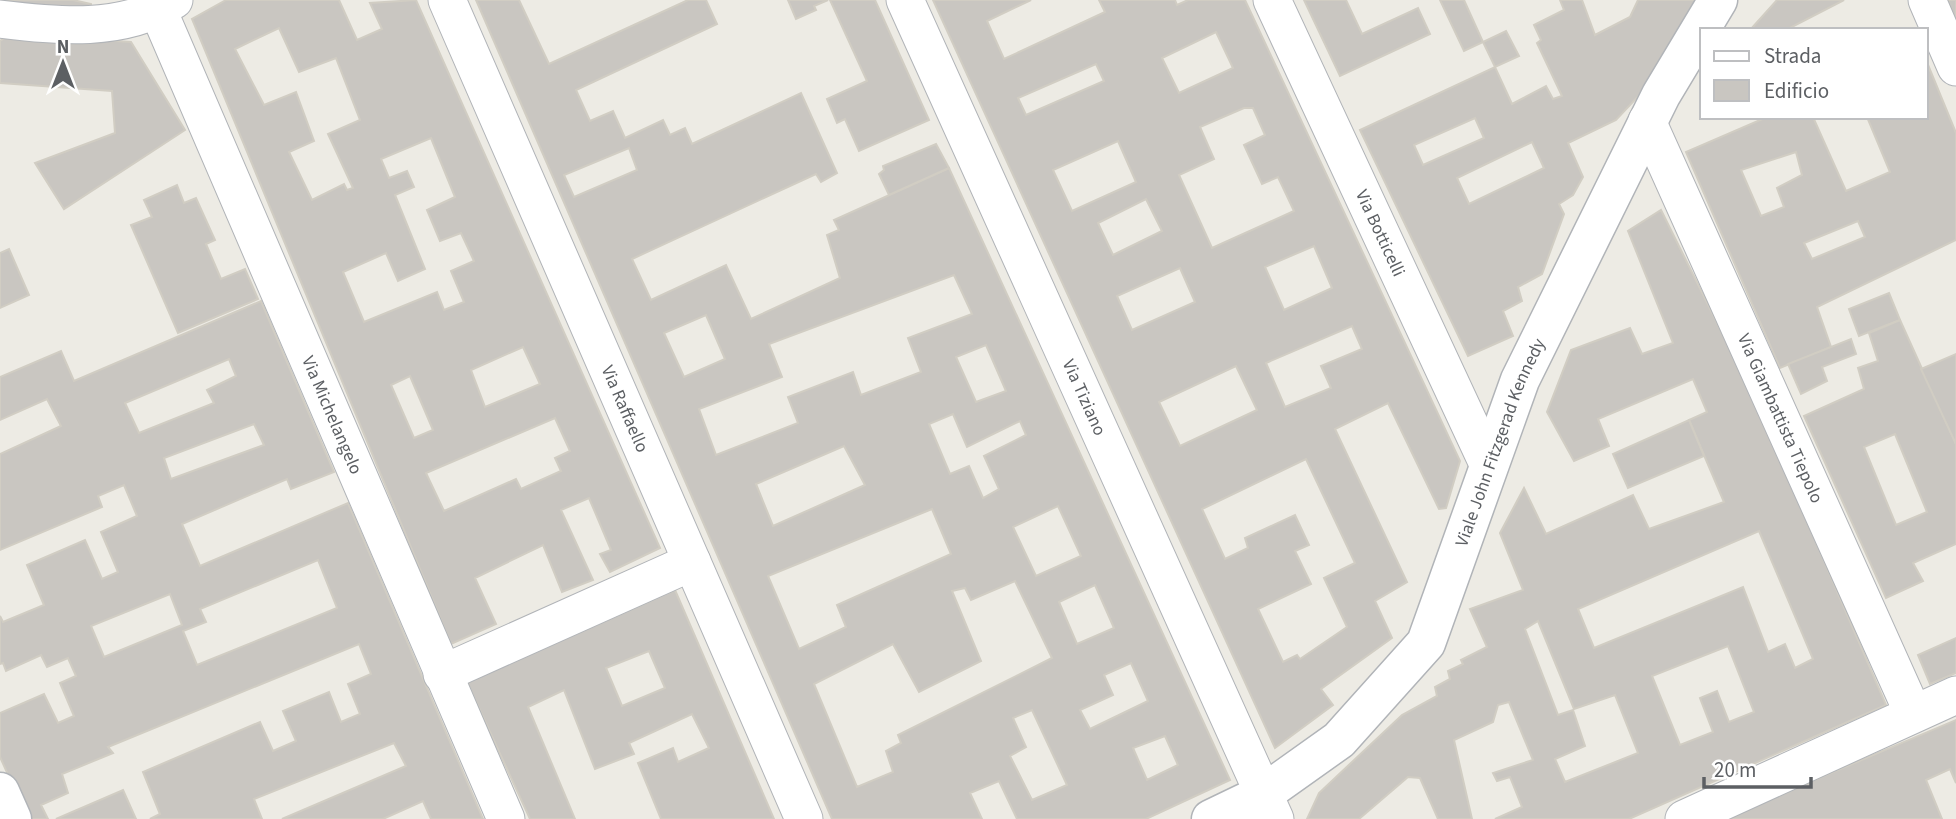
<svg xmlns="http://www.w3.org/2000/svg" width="1956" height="819" font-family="'Source Sans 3',sans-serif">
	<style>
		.building { fill: #c9c6c1; stroke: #d1cdc3; stroke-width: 2; fill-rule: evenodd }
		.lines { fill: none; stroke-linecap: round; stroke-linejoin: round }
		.minor-casing { stroke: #b1b4b8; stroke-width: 39 }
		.tertiary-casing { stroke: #b1b4b8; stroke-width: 41 }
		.minor { stroke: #fff; stroke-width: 37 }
		.tertiary { stroke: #fff; stroke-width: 38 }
		.labels { text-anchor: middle; stroke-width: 6; stroke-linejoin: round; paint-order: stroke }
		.street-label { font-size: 18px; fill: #5c5f63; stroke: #fff }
	</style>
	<rect width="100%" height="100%" fill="#edebe4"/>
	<g class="building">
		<path d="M0 0H73L91 4V18L0 7Z"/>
		<path d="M226 0H339L357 40 382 29 370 3 416 0 660 548 610 572 600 554 611 550 589 498 561 510 593 580 562 592 543 545 475 578 496 624 451 644 192 19ZM279 28 299 72 336 58 360 120 328 134 353 188 347 190 344 184 312 200 289 152 314 141 296 92 264 105 235 49ZM431 138 455 197 427 210 440 241 461 233 474 261 451 271 464 302 444 310 437 292 364 322 343 272 386 253 398 281 425 269 395 195 414 187 407 171 389 178 381 159ZM523 347 540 384 485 407 471 370ZM410 376 433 430 414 438 391 385ZM555 418 570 451 555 458 561 471 521 489 516 479 444 511 426 473Z"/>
		<path d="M476 0H519L549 64 688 0H706L717 24 576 90 590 121 613 111 625 138 663 120 670 135 685 128 692 144 801 93 837 173 821 182 816 174 632 259 651 300 726 265 751 319 840 278 827 235 839 230 834 220 949 168 1230 780 1146 819H1017L999 781 970 793 982 819H832ZM629 148 637 170 574 197 564 175ZM954 275 972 314 908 338 921 372 861 395 853 372 788 397 798 423 716 455 699 409 782 377 769 344ZM706 315 725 359 684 377 664 333ZM986 345 1006 391 976 402 956 357ZM953 414 967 447 1020 421 1026 435 984 456 999 489 983 498 969 466 950 474 929 424ZM844 446 865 485 773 526 756 484ZM1058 506 1081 556 1036 576 1013 527ZM932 509 951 554 837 605 846 627 799 649 768 576ZM1015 581 1052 658 898 735 901 743 886 751 893 772 857 787 814 684 893 644 919 692 981 661 952 591 965 588 971 600ZM1095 585 1114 628 1077 644 1059 602ZM1131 663 1148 701 1090 729 1080 710 1113 695 1104 675ZM1032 710 1067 785 1032 800 1010 756 1026 747 1013 718ZM1165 736 1178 765 1147 780 1133 748Z"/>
		<path d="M788 0H828L814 6 816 10 796 19Z"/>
		<path d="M830 0H875L929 120 859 151 845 119 837 123 827 99 867 81Z"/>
		<path d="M933 0H1031L987 21 1004 59 1105 12 1099 0H1175L1177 5 1188 0H1245L1460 461 1446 508 1439 509 1388 403 1335 429 1407 582 1375 601 1392 638 1321 689 1333 705 1275 748ZM1216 32 1233 68 1179 93 1162 58ZM1096 64 1104 81 1026 115 1018 98ZM1244 108H1253L1265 135 1244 145 1262 184 1278 177 1294 211 1212 248 1179 175 1214 159 1200 127ZM1118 141 1136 182 1072 211 1053 170ZM1146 199 1162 231 1113 255 1098 223ZM1314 246 1332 288 1284 310 1265 267ZM1180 268 1195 302 1132 330 1117 296ZM1352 326 1362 349 1321 366 1331 388 1285 407 1266 363ZM1236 366 1257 410 1180 446 1159 402ZM1306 459 1355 563 1324 578 1347 627 1300 659 1297 655 1283 662 1258 609 1311 584 1295 551 1309 545 1295 515 1245 538 1248 548 1225 559 1202 509Z"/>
		<path d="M1304 0H1346L1362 34 1418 8 1430 34 1340 76Z"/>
		<path d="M1440 0H1464L1483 42 1464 51Z"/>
		<path d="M1560 0H1582L1595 35 1630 17 1638 0H1699L1647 87 1616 120 1568 143 1583 177 1573 195 1559 204 1564 214 1542 274 1518 287 1522 301 1503 311 1513 336 1468 356 1360 130 1495 67 1512 104 1546 86 1553 99 1562 96 1537 43 1541 40 1534 25 1564 10ZM1475 118 1484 138 1423 165 1414 145ZM1532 142 1544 168 1469 204 1457 178Z"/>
		<path d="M1777 0H1844L1786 30H1750Z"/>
		<path d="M1940 0H1956V37Z"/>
		<path d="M1506 31 1519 56 1495 67 1483 42Z"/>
		<path d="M11 34 131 42 185 130 64 209 35 163 115 133 112 91 0 83V41Z"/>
		<path d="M1926 60 1956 133V240L1817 307 1831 347 1780 368 1686 152 1767 117H1813L1846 191 1890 172 1867 117H1926ZM1796 152 1802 175 1777 188 1784 207 1761 216 1741 170ZM1858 221 1865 237 1812 259 1804 243Z"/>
		<path d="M936 144 949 168 889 195 879 174 884 170 883 166Z"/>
		<path d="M177 185 184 203 196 198 215 240 206 244 221 279 245 269 258 299 178 333 131 225 152 217 144 200Z"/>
		<path d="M1661 210 1751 391 1886 705 1629 819H1495L1522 807 1510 777 1497 781 1493 773 1533 760 1509 702 1498 705 1493 722 1454 740 1472 819H1438L1420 778 1408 777 1359 819H1307L1319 793 1402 715 1437 696 1435 687 1450 679 1448 671 1463 664 1461 660 1487 647 1470 609 1523 590 1500 533 1524 488 1546 534 1633 495 1649 529 1724 502 1689 420 1707 412 1693 379 1598 419 1609 446 1574 461 1547 412 1571 350 1630 328 1642 354 1673 343 1628 231ZM1759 531 1813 659 1795 668 1785 644 1768 652 1743 587 1594 648 1578 609ZM1538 621 1574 709 1615 695 1638 753 1565 782 1555 759 1585 746 1573 710 1558 715 1525 629ZM1728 646 1754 712 1729 722 1717 691 1700 698 1713 732 1680 745 1652 676Z"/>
		<path d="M9 249 29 295 0 308V253Z"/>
		<path d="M1889 293 1900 320 1859 336 1849 309Z"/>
		<path d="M261 301 334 472 291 489 287 479 182 524 200 566 348 503 483 819H431L423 801 383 819H282L406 766 394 743 254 799 262 819H150L160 814 143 772 260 722 273 751 296 741 283 711 329 692 341 722 360 714 348 684 371 674 359 644 108 747 113 753 62 774 68 793 41 805 48 819H28L0 757V713L44 694 58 723 74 716 60 683 76 676 68 658 47 667 41 655 6 671 3 663 0 664V616L3 622 44 605 27 565 85 540 102 579 118 572 101 532 137 516 124 485 98 496 102 507 0 550V454L61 426 47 399 0 420V377L61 351 74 381ZM229 359 236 376 207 390 214 403 139 433 125 403ZM254 424 264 445 171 479 164 458ZM318 560 337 608 197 665 183 631 206 622 200 609ZM170 594 182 625 104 657 91 626Z"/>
		<path d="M1900 320 1956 444V544L1913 563 1923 581 1886 598 1804 416 1864 389 1858 368 1878 361 1869 333ZM1895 434 1927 512 1896 525 1864 447Z"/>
		<path d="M1851 339 1856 354 1822 367 1827 381 1801 394 1788 364Z"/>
		<path d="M1956 354V444L1921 369Z"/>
		<path d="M1689 420 1704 456 1628 488 1613 454Z"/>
		<path d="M675 590 774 819H661L638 763 673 748 678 762 709 748 692 714 629 743 634 754 595 769 564 690 528 707 575 819H530L467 682ZM649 651 665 688 622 706 606 668Z"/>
		<path d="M1956 638V673L1930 684 1918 655Z"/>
		<path d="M1956 720V783L1950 769 1926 780 1942 819H1722Z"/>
		<path d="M123 790 136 819H56Z"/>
	</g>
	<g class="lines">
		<g class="minor-casing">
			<g id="minor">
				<path id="s1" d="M447 0 804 819"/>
				<path id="s2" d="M905 0 1275 819"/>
				<path id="s3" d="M1272 0 1489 466"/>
				<path d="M1927 0 1956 67"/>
				<path id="s4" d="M158 10 506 819"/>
				<path d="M0 19C58 26 122 33 174 0"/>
				<path id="s5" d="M1647 121 1913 713"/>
				<path d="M442 674 692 562"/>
				<path d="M1684 819 1956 695"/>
			</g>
		</g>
		<g class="tertiary-casing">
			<g id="tertiary">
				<path d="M0 792 12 819"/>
				<path id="s6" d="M1211 819 1263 794 1339 740 1426 643 1520 380 1661 95 1718 0"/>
			</g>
		</g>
		<use href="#minor" class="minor"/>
		<use href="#tertiary" class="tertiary"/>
	</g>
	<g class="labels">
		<g class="street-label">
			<text dy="6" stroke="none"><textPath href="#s3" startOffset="257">Via Botticelli</textPath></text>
			<text dy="6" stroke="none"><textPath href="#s2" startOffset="436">Via Tiziano</textPath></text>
			<text dy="6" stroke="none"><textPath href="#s1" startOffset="446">Via Raffaello</textPath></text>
			<text dy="6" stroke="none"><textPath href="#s4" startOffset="441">Via Michelangelo</textPath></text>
			<text dy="6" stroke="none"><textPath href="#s5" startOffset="326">Via Giambattista Tiepolo</textPath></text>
			<text dy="6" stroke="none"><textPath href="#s6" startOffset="495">Viale John Fitzgerad Kennedy</textPath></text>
		</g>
	</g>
	<rect x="1700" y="28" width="228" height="91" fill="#ffffff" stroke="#bebfc1" stroke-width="2"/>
	<rect x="1714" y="51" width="35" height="10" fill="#ffffff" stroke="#bebfc1" stroke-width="2"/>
	<text x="1764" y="63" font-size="21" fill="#5c5f63">Strada</text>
	<rect x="1714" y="80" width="35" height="21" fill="#c9c6c1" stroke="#bebfc1" stroke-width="2"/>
	<text x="1764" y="98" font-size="21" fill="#5c5f63">Edificio</text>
	<g transform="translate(63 63)" stroke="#ffffff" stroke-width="5" paint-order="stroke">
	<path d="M0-5L12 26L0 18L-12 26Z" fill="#5c5f63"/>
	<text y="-10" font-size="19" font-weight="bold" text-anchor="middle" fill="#5c5f63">N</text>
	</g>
	<path d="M1704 777v10h107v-10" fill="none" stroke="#5c5f63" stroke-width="3.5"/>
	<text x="1714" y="777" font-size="21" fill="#5c5f63" stroke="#ffffff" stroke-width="5" paint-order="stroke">20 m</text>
</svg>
